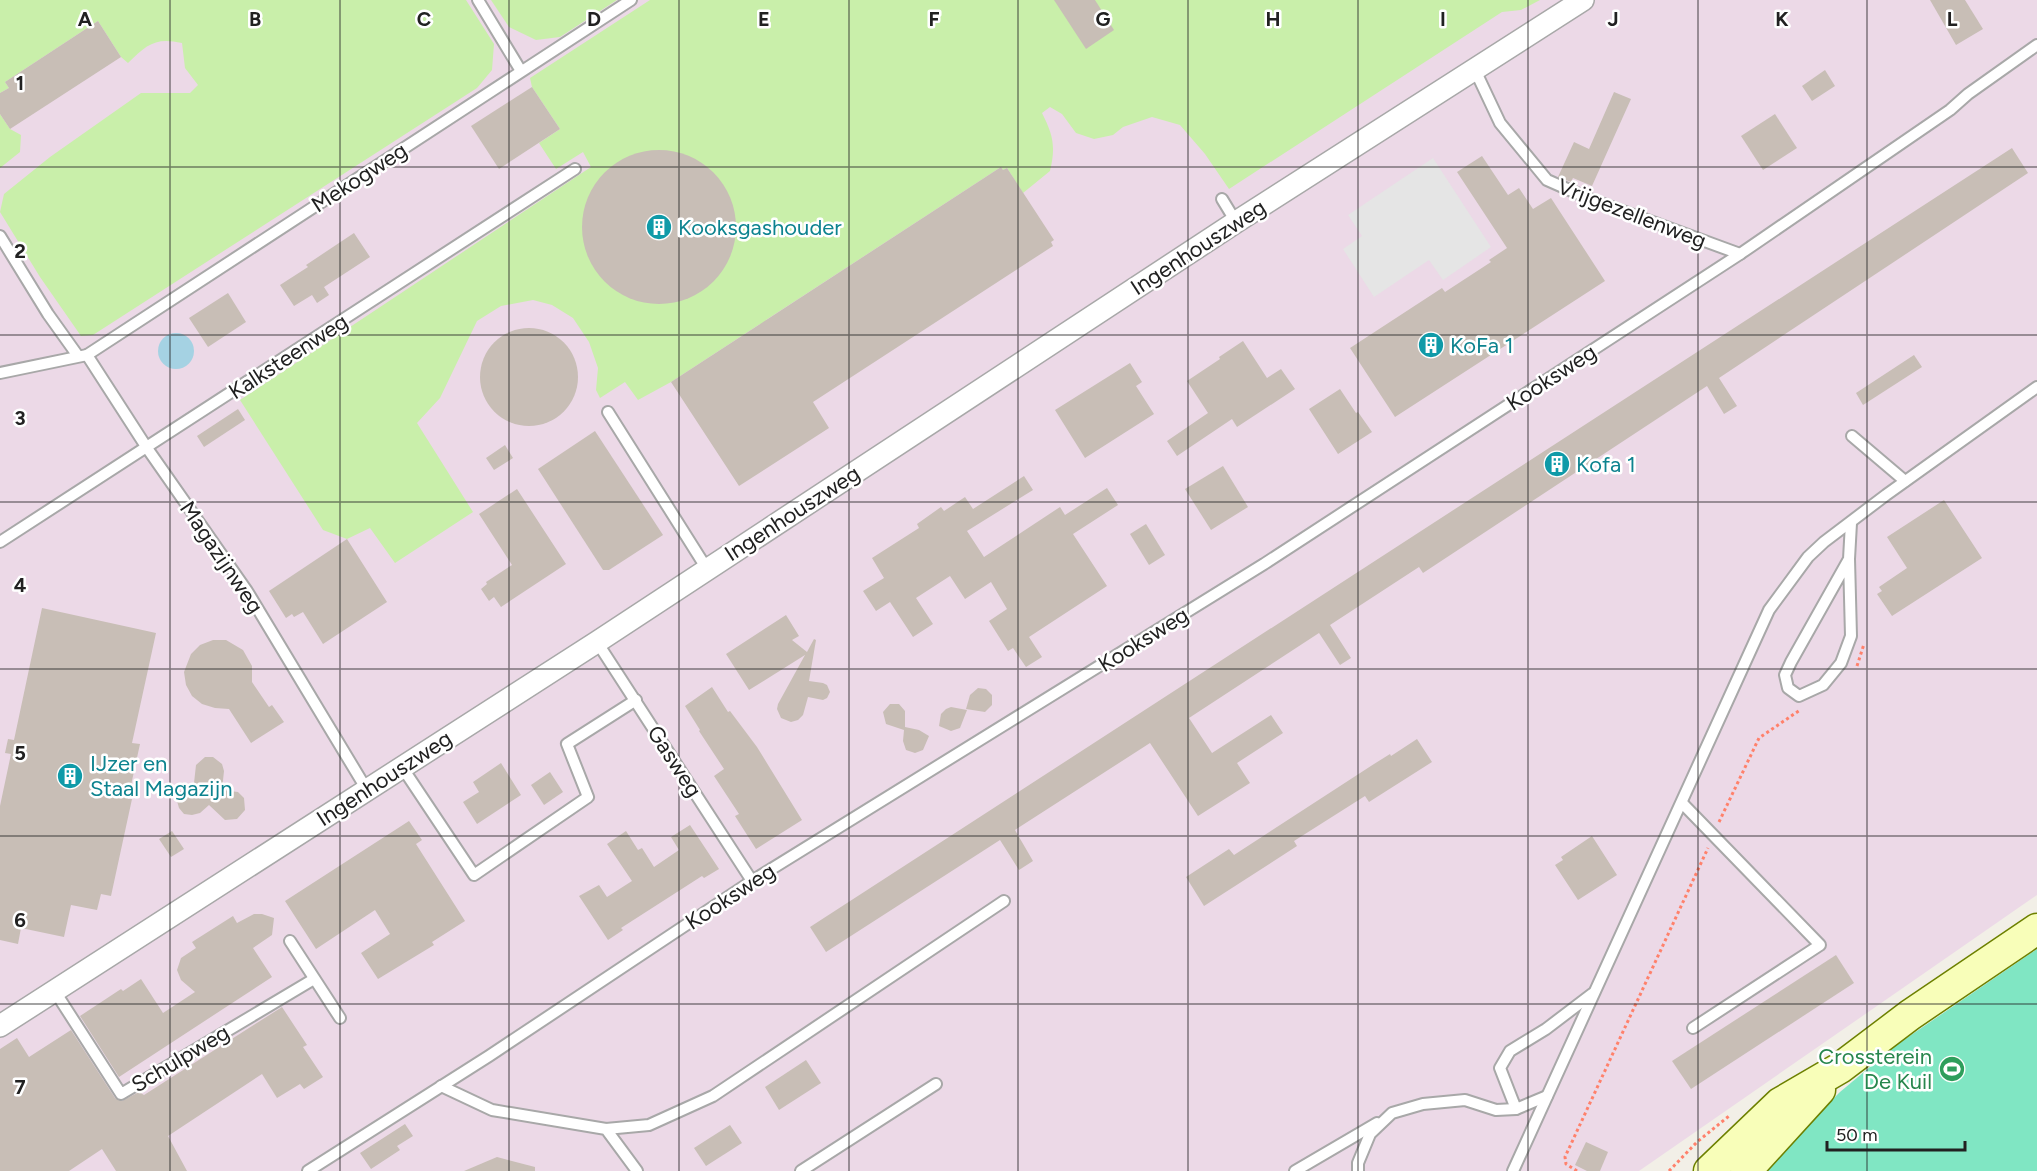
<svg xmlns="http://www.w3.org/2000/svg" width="2037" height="1171" font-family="Figtree,sans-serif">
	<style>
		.industrial { fill: #ecd9e7 }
		.grass { fill: #c9efaa }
		.pitch { fill: #80e6c3 }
		.parking { fill: #e5e5e5 }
		.water { fill: #a5d2e3 }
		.building { fill: #c8beb6 }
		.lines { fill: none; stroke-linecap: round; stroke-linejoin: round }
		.lane-casing { stroke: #a8a8a8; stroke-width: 14 }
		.street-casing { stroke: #a8a8a8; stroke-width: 24 }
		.secondary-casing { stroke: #6d8000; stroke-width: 33 }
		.path { stroke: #ff816b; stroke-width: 3; stroke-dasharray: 3 3; stroke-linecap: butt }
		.lane { stroke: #fff; stroke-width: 10 }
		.street { stroke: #fff; stroke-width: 21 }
		.secondary { stroke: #f8feb9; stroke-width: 30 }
		.grid { fill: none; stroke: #212121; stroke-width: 1.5; stroke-opacity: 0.55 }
		.labels { text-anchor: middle; stroke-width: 5; stroke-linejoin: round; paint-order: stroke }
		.street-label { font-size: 22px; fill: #212121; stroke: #fff }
		.culture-label { font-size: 22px; fill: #0d838f; stroke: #fff; text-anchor: start }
		.leisure-label { font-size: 22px; fill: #27864d; stroke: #fff; text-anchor: end }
		.grid-label { font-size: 20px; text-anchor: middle; font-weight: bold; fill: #212121; stroke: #fff; stroke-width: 5; stroke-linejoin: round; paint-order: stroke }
	</style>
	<rect width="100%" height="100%" fill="#f2efe7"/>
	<path class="industrial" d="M0 0H2037V895L1639 1171H0Z"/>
	<g class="grass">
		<path d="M0 0H466L494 44 492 70 477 88 93 335 81 336 40 277 0 212 4 194 50 157 141 93H190L198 85 185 68 182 43C156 37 147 44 128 63L121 57 98 21 5 82 9 88 0 93Z"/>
		<path d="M491 0H617L560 37 536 40 509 27Z"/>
		<path d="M650 0H1540L1521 10 1502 12 1229 189 1205 154 1180 125 1152 117 1123 127 1113 135 1094 139 1076 133 1062 114 1050 107 1042 113C1053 135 1056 146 1050 171L1023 193 1007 168 1003 170 1001 167 766 320 768 324H760L671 382 638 400 625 382 600 398 596 390 598 368 589 342 573 318 552 305 533 300 501 306 477 321 440 398 417 423 473 512 395 563 370 528 347 539 323 530 240 400 591 167 583 152 556 169 539 143 560 129 532 87 530 78Z"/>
		<path d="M0 114 10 129 21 135 20 152 0 168Z"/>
	</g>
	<path class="pitch" d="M2037 949V1171H1761L1840 1092 1895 1046Z"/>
	<path class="parking" d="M1433 158 1491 247 1443 280 1429 260 1374 297 1343 249 1362 236 1348 215Z"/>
	<circle class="water" cx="176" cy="351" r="18"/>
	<g class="building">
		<path d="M1054 0H1095L1114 30 1086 49Z"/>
		<path d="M1930 0H1965L1983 29 1956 45Z"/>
		<path d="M98 21 121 57 10 129 0 114V93L9 88 5 82Z"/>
		<path d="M1825 70 1835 86 1812 101 1802 86Z"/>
		<path d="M532 87 560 129 499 169 471 126Z"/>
		<path d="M1614 92 1631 99 1592 186 1573 178 1571 182 1558 177 1574 142 1589 149Z"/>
		<path d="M1775 114 1797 148 1763 170 1741 136Z"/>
		<path d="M2012 148 2028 173 1719 378 1737 406 1724 414 1707 386 1423 573 1419 567 1330 625 1351 658 1340 665 1319 633 1189 718 1212 753 1271 715 1283 733 1237 763 1250 783 1198 816 1150 743 1015 830 1033 861 1019 870 1000 840 826 952 810 927Z"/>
		<circle cx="659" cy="227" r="77"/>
		<path d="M1482 156 1508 195 1519 188 1533 209 1551 198 1605 281 1395 417 1350 348 1442 288 1445 292 1491 262 1489 260 1507 248 1457 172Z"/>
		<path d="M1001 167 1003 170 1007 168 1054 240 1051 242 1053 246 813 402 829 428 739 486 671 382Z"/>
		<path d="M354 233 370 257 324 287 329 295 317 303 312 295 294 306 280 285 308 267 306 265Z"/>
		<path d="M228 293 246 322 208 347 189 318Z"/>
		<circle cx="529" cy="377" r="49"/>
		<path d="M1243 341 1267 378 1281 369 1295 389 1237 427 1232 419 1177 456 1167 441 1208 413 1187 381 1220 359 1219 357Z"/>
		<path d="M1914 355 1922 367 1863 405 1856 393Z"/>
		<path d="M1130 363 1142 382 1136 386 1154 414 1085 458 1055 410Z"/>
		<path d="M1340 389 1356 413 1358 412 1372 432 1338 454 1309 409Z"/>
		<path d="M238 409 245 420 204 447 197 436Z"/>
		<path d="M595 431 663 535 609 570H603L538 469Z"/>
		<path d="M505 445 513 458 494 470 486 458Z"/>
		<path d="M1223 466 1248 507 1211 530 1185 489Z"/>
		<path d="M1024 476 1033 490 967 531 984 557 1060 507 1065 515 1107 488 1118 505 1073 534 1107 586 1029 637 1042 657 1026 667 1013 648 1008 651 989 621 1007 609 991 582 965 599 950 576 916 598 933 624 913 637 890 602 876 611 863 591 884 578 872 558 919 528 917 524 941 507 944 511 965 497 973 509Z"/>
		<path d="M517 489 566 564 501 607 494 597 489 601 481 589 487 584 486 582 512 565 479 514Z"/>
		<path d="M1944 500 1982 558 1892 616 1877 594 1882 591 1879 587 1907 568 1887 537Z"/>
		<path d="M1146 524 1165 555 1149 565 1130 534Z"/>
		<path d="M347 539 387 602 323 644 303 612 294 617 292 614 286 618 269 591Z"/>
		<path d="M42 608 156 633 132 743 140 744 128 799H132L111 896 101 894 97 910 71 905 64 937 21 928 18 944 0 940V806L11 754 5 753 8 739 14 740Z"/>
		<path d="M786 615 799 636 792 640 807 652 814 639 816 640 809 681 823 683 827 685 830 692 827 698 823 700 808 697 803 715 798 720 791 722 781 718 777 709 778 704 805 655 749 690 726 654Z"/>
		<path d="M213 640H226L243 650 252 666V682L269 707 272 705 284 722 251 743 229 709 215 708 202 704 192 696 186 685 184 672 191 654 200 645Z"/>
		<path d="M712 687 728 712 730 711 757 747 802 820 756 849 735 816 739 814 714 776 724 769 699 731 700 730 685 706Z"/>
		<path d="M978 688 986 689 992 695V705L985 712 966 709 970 695Z"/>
		<path d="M890 704H899L905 711V729V727L919 730 929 736 923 750 915 753 906 750 903 741 904 730 886 724 883 712Z"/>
		<path d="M951 707 967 710 960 728 951 731 939 726 941 714 946 709Z"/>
		<path d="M1417 739 1432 762 1369 802 1365 796 1294 841 1297 846 1204 906 1186 877 1229 849 1234 855 1374 764 1390 754 1391 756Z"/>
		<path d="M205 757H213L222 764 224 771 222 790 238 792 244 798 245 810 237 819 225 820 209 805 200 813 192 815 184 814 179 808 177 801 179 793 184 788 194 783 196 765Z"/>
		<path d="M501 763 521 795 477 824 463 802 479 792 473 782Z"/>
		<path d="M550 772 563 792 544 805 531 785Z"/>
		<path d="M409 821 422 840 416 844 465 921 432 942 434 945 378 979 361 953 390 934 375 910 316 949 285 901Z"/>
		<path d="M690 825 719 869 704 878 702 876 621 928 623 930 608 940 579 896 599 885 607 897 632 881 607 844 626 831 638 850 642 848 654 867 679 850 671 837Z"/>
		<path d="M172 831 184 849 171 857 159 839Z"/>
		<path d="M1592 836 1617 875 1578 900 1555 865 1563 860 1561 857Z"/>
		<path d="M254 914H262L274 918 272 935 253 948 272 977 119 1077 80 1016 121 989 123 991 141 979 163 1013 195 992 181 980 177 970 181 958 196 948 192 942 233 916 237 923Z"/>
		<path d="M1836 955 1854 983 1691 1089 1672 1061Z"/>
		<path d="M282 1007 307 1045 303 1047 323 1077 304 1089 300 1084 277 1098 262 1074 168 1136 187 1171H116L102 1149 69 1171H0V1049L17 1038 29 1057 71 1030 115 1098 122 1101 139 1092 144 1095Z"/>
		<path d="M806 1060 821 1083 779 1110 765 1087Z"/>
		<path d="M405 1124 413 1136 397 1146 400 1150 371 1169 360 1153Z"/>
		<path d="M730 1125 742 1143 706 1166 694 1148Z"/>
		<path d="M1586 1142 1608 1152 1600 1171H1587L1575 1165Z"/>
		<path d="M497 1157 535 1167V1171H464Z"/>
	</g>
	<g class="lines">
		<g class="lane-casing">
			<g id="lane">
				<path d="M478 0 521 71"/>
				<path d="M1475 70 1500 123 1547 180 1590 199 1740 254"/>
				<path d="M1222 199 1236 222"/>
				<path d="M0 236 48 314 78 356"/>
				<path d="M87 355 147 448 247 591 367 790"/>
				<path d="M0 373 87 355 631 0"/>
				<path d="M608 412 707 569"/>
				<path d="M1852 436 1905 481"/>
				<path d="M0 542 575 169"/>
				<path d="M1849 559 1791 662 1785 675 1788 688 1799 696 1823 685 1841 663 1851 636 1849 559 1851 523"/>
				<path d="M597 642 752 881"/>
				<path d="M402 767 474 875 588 797 567 744 636 700"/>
				<path d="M1682 803 1820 945 1693 1028"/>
				<path d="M290 941 340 1018"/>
				<path d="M54 990 121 1094 314 979"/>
				<path d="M441 1086 492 1110 606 1129 637 1171"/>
				<path d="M1547 1096 1516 1109 1500 1068 1510 1051 1546 1029 1592 994"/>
				<path d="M606 1129 649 1125 713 1096 1004 901"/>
				<path d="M308 1171 489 1056 752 881 1264 564 1740 254 1950 110 1968 94 2037 45"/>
				<path d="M801 1171 936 1084"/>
				<path d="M1295 1171 1377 1123"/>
				<path d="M1358 1171V1163L1370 1134 1392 1113 1423 1104 1465 1100 1496 1110 1516 1109"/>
				<path d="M1513 1171 1769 610 1808 557 1824 542 1886 495 2037 387"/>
			</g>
		</g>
		<g class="street-casing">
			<path id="street" d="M0 1026 597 642 1236 222 1583 0"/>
		</g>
		<g class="secondary-casing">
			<g id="secondary">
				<path d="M1709 1171 1780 1103 1840 1068 1910 1015 2037 929"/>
				<path d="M1746 1171 1820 1090"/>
			</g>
		</g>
		<g class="path">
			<path d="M1857 666 1864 644"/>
			<path d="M1719 822 1759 738 1800 710"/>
			<path d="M1577 1171 1566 1164 1565 1157 1708 848"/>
			<path d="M1669 1171 1697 1142 1729 1116"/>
		</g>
		<use href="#lane" class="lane"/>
		<use href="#street" class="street"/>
		<use href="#secondary" class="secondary"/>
	</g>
	<path class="grid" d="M170 0V1171M340 0V1171M509 0V1171M679 0V1171M849 0V1171M1018 0V1171M1188 0V1171M1358 0V1171M1528 0V1171M1698 0V1171M1867 0V1171M0 167H2037M0 335H2037M0 502H2037M0 669H2037M0 836H2037M0 1004H2037"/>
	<defs>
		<g id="building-disc" transform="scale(1.35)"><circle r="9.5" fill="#0f9aa8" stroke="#fff"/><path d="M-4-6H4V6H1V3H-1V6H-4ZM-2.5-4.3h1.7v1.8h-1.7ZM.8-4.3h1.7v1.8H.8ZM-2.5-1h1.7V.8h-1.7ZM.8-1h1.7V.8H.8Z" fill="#fff"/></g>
		<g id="stadium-disc" transform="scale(1.35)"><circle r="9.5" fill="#2e9e5b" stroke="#fff"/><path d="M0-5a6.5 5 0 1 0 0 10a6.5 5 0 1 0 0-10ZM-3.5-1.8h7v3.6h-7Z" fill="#fff"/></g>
	</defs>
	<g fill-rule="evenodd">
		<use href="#building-disc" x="659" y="227"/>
		<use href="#building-disc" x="1431" y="345"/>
		<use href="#building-disc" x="1557" y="464"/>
		<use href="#building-disc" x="70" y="776"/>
		<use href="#stadium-disc" x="1952" y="1069"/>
	</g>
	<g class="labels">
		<g class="street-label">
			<text transform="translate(359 177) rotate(-33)" y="8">Mekogweg</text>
			<text transform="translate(1632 213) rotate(21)" y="8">Vrijgezellenweg</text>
			<text transform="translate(1198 247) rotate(-33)" y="8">Ingenhouszweg</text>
			<text transform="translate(288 356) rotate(-33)" y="8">Kalksteenweg</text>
			<text transform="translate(1551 377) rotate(-33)" y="8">Kooksweg</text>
			<text transform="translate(792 513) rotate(-33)" y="8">Ingenhouszweg</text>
			<text transform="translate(222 557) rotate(56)" y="8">Magazijnweg</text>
			<text transform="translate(1143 639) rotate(-32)" y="8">Kooksweg</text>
			<text transform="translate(675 761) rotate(57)" y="8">Gasweg</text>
			<text transform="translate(384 778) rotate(-33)" y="8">Ingenhouszweg</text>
			<text transform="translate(730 896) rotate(-33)" y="8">Kooksweg</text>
			<text transform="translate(180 1058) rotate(-31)" y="8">Schulpweg</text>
		</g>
		<g class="culture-label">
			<text x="678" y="235">Kooksgashouder</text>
			<text x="1450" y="353">KoFa 1</text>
			<text x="1576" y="472">Kofa 1</text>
			<text x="90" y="771">IJzer en<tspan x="90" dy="25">Staal Magazijn</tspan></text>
		</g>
		<g class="leisure-label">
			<text x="1932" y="1064">Crossterein<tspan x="1932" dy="25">De Kuil</tspan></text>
		</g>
	</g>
	<g class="grid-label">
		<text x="85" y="26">A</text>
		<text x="255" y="26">B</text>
		<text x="424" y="26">C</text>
		<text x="594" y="26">D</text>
		<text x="764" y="26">E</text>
		<text x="934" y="26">F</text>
		<text x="1103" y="26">G</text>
		<text x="1273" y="26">H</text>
		<text x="1443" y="26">I</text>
		<text x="1613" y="26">J</text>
		<text x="1782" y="26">K</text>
		<text x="1952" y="26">L</text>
		<text x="20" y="90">1</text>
		<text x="20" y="258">2</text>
		<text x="20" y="425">3</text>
		<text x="20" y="592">4</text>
		<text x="20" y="760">5</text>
		<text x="20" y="927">6</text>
		<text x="20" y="1094">7</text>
	</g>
	<path d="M1827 1141v9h138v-9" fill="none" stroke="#212121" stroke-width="3"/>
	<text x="1836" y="1141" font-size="18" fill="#212121" stroke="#ffffff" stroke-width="4.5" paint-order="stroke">50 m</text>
</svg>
